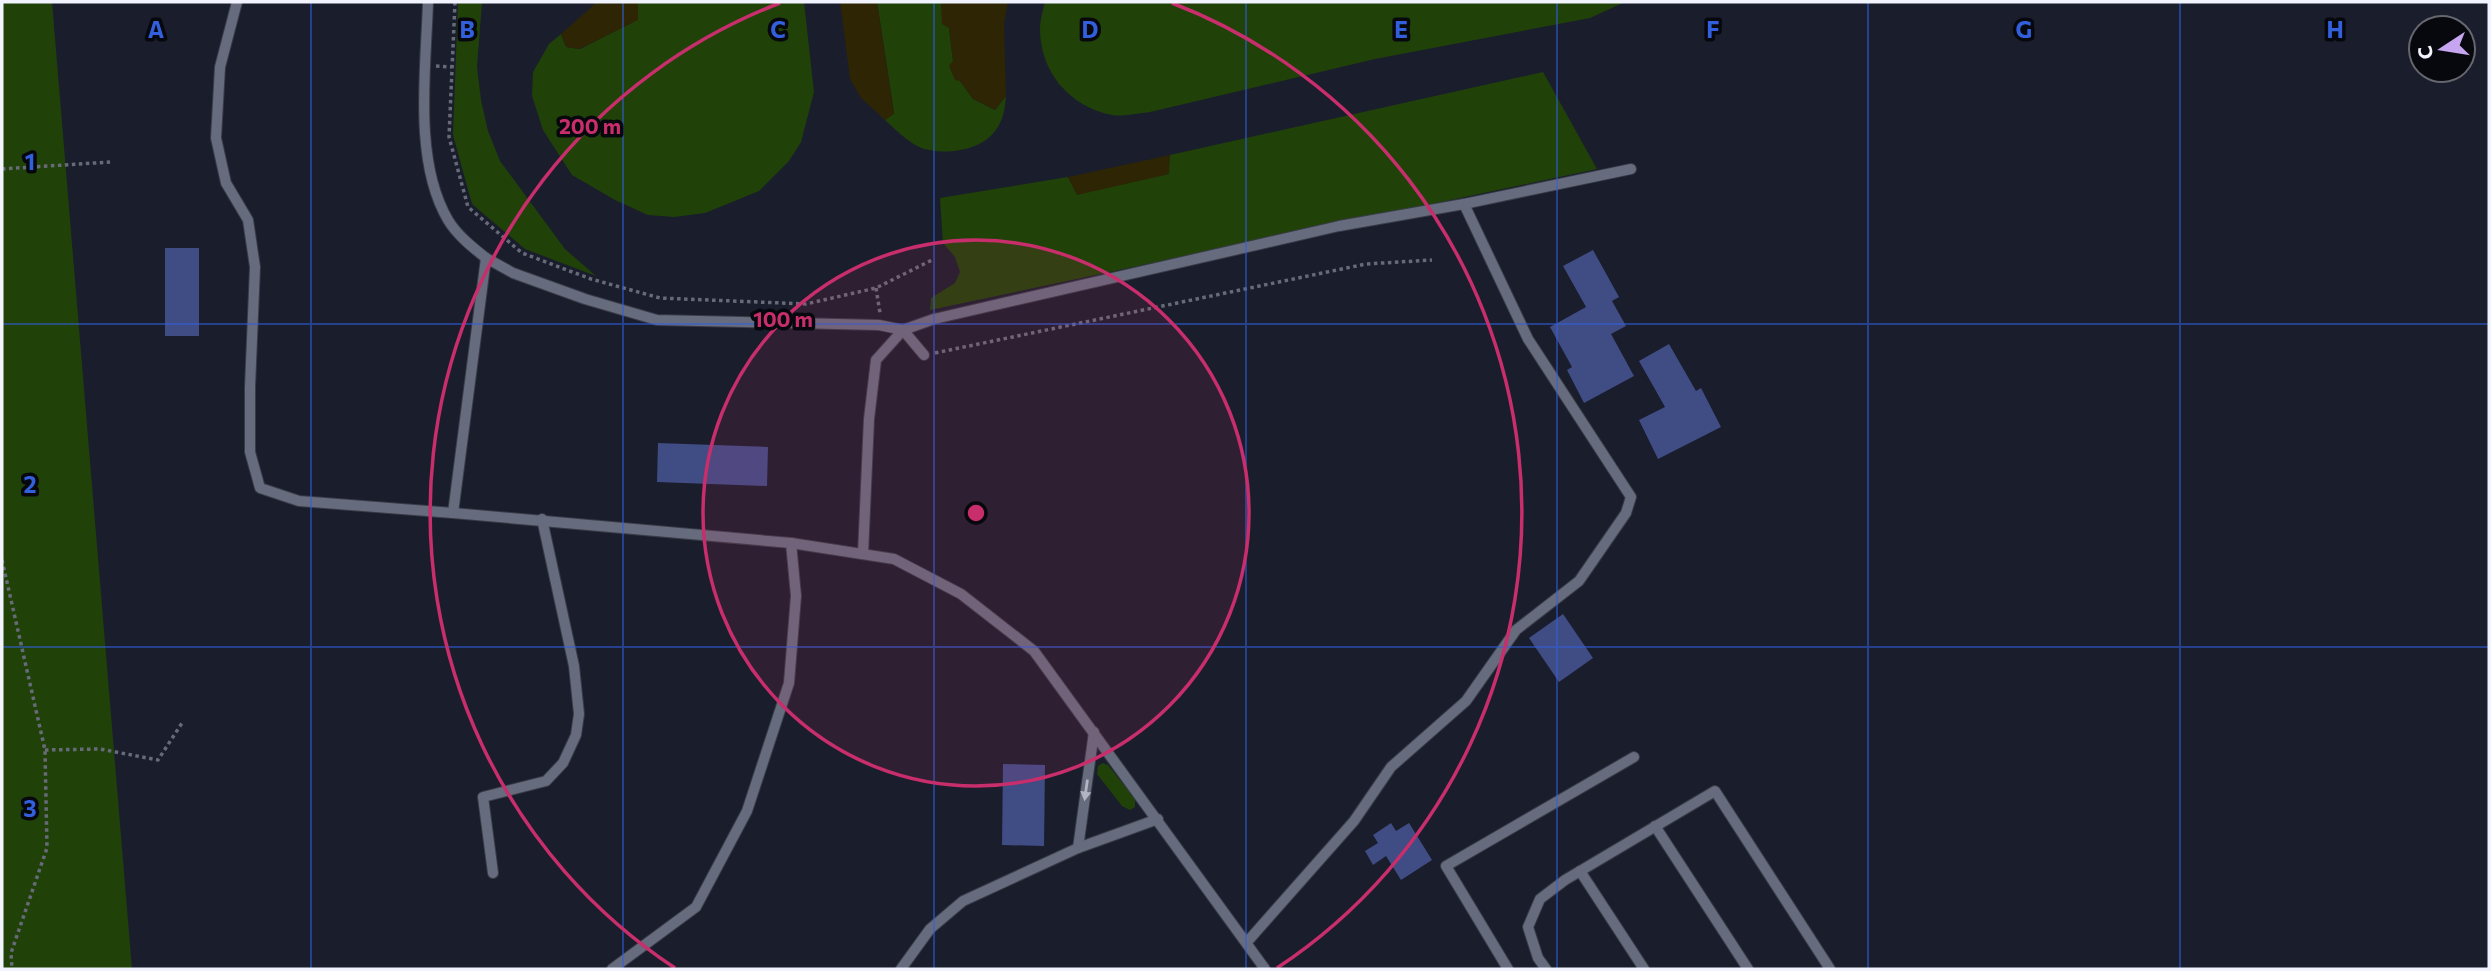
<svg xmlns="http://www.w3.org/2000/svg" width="2491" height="971" font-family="Commissioner,sans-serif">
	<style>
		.green { fill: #204209 }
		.sand { fill: #2d2504 }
		.building { fill: #404c84 }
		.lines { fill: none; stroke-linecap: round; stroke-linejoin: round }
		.lane-casing { stroke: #393b47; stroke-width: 12 }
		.path { stroke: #676a78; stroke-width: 3.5; stroke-dasharray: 3.5 3.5; stroke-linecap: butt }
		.lane { stroke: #666b7d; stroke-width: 10 }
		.oneway { fill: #b2b6c4 }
		.grid { fill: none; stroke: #325fdc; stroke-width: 2; stroke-opacity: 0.55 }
		.ring { fill: none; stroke: #c72e6b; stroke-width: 3.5 }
		.grid-label { font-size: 23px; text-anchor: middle; font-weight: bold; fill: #325fdc; stroke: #07080e; stroke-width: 7; stroke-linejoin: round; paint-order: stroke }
		.centre { fill: #c72e6b; stroke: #07080e; stroke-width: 3.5 }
		.ring-label { font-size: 21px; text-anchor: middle; font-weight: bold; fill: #c72e6b; stroke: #07080e; stroke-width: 7; stroke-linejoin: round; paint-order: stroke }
	</style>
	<rect width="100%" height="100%" fill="#1a1d2c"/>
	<g class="green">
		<path d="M2 2H52L132 969H2Z"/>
		<path d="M458 2H482L477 67 481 100 488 131 500 161 565 249 596 276 525 249 472 204 453 135Z"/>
		<path d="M638 2H804L814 92 801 142 789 161 759 191 705 213 674 217 648 215 615 200 572 175 543 130 532 96 533 72 549 44 561 34 566 47 580 49 637 20Z"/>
		<path d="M877 2H943L941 5 949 28 953 61 960 81 973 99 995 110 1006 96C1005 109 1003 121 995 131 980 152 940 156 919 147 907 141 895 129 885 120L894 113Z"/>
		<path d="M1045 2H1625L1590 18 1375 59 1150 112C1138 113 1123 117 1112 115 1070 107 1040 72 1040 29 1040 20 1043 10 1045 2Z"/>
		<path d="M1543 72 1597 169 930 310 931 298 955 283 960 272 955 257 943 243 940 198 1068 177 1077 194 1168 174 1170 155Z"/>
		<path d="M1103 763 1108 765 1135 799V807L1130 810 1122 806 1097 774 1098 766Z"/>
	</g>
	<g class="sand">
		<path d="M597 2H638V20L579 49 566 47 561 34Z"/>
		<path d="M840 2H877L894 114 885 120 861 98 850 79Z"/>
		<path d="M943 2H1008L1004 24 1006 96 995 110 973 99 960 81 955 80 949 66 953 61 949 28 942 24 941 5Z"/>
		<path d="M1170 155 1169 174 1077 195 1068 177Z"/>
	</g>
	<g class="building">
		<rect x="165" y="248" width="34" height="88"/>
		<path d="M1593 250 1619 297 1612 301 1626 326 1611 334 1634 376 1584 403 1567 370 1572 367 1550 327 1586 307 1563 266Z"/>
		<path d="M1669 344 1696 391 1701 388 1721 427 1658 459 1639 420 1665 407 1639 361Z"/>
		<path d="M658 443 768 447 767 486 657 482Z"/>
		<path d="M1563 614 1593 658 1559 682 1529 638Z"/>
		<path d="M1003 764 1045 765 1044 846 1002 845Z"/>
		<path d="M1391 823 1396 831 1409 823 1432 860 1401 880 1386 856 1373 865 1365 851 1378 843 1373 835Z"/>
	</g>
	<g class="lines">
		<g class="lane-casing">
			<g id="lane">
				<path d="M237 2 220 67 216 138 226 183 248 220 255 267 250 387V452L260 488 299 501 453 513"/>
				<path d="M428 2C426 68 413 161 448 220 457 235 472 247 486 258"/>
				<path d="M791 543 894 559 961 594 1034 651 1265 969"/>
				<path d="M863 554 869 419 876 360 903 330 924 355"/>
				<path d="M1655 826 1748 969"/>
				<path d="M1078 848 1094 732"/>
				<path d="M1580 871 1644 969"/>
				<path d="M493 873 483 797 546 781 563 763 576 735 579 714 574 666 542 519"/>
				<path d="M1247 942 1354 821 1391 767 1466 701 1516 630 1579 581 1626 513 1631 497 1528 339 1464 204"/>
				<path d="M612 969 696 907 747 811 789 683 796 596 791 543 453 513 486 258 513 273 585 299 657 320 879 325 903 330 934 319 1339 226 1464 204 1631 169"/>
				<path d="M901 969 930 929 963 901 1078 848 1158 819"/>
				<path d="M1508 969 1446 866 1634 757"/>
				<path d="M1546 969 1538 958 1528 927 1540 899 1565 880 1715 791 1830 969"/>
			</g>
		</g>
		<g class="path">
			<path d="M455 2 449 137 468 207 522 253 591 279 660 298 806 304 876 288 934 259"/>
			<path d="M436 66 451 67"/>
			<path d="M2 169 110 162"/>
			<path d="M876 288 880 313"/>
			<path d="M935 353 1366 264 1432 260"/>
			<path d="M2 560 45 750 47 848 11 953 12 969"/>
			<path d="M45 750 100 749 158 760 182 723"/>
		</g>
		<use href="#lane" class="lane"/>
	</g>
	<defs><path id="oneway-solid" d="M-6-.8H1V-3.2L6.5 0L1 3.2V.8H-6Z" transform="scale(1.75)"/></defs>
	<use class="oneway" href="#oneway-solid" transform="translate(1086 790) rotate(98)"/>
	<path class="grid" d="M311 2V969M623 2V969M934 2V969M1246 2V969M1557 2V969M1868 2V969M2180 2V969M2 324H2489M2 647H2489"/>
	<circle cx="976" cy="513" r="273" fill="#c72e6b" fill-opacity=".12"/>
	<g class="ring">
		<circle cx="976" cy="513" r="273"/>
		<path d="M675 968A546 546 0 0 1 780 3M1172 3A546 546 0 0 1 1277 968"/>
	</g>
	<g class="grid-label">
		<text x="156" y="38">A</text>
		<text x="467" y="38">B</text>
		<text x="778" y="38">C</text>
		<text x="1090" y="38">D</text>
		<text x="1401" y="38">E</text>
		<text x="1713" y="38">F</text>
		<text x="2024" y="38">G</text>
		<text x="2335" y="38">H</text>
		<text x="30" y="170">1</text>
		<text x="30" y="493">2</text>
		<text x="30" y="817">3</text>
	</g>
	<circle cx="976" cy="513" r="10" class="centre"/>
	<g class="ring-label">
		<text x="590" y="134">200 m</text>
		<text x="783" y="327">100 m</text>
	</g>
	<rect width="2491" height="971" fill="none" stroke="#f1f4fe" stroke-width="7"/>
	<g transform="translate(2442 49) rotate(258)"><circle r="33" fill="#07080e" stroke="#65666e" stroke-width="2"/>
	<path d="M0-5L12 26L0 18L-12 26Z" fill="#c6a6f0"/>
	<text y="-10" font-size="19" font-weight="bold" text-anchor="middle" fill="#f1f4fe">С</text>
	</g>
</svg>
